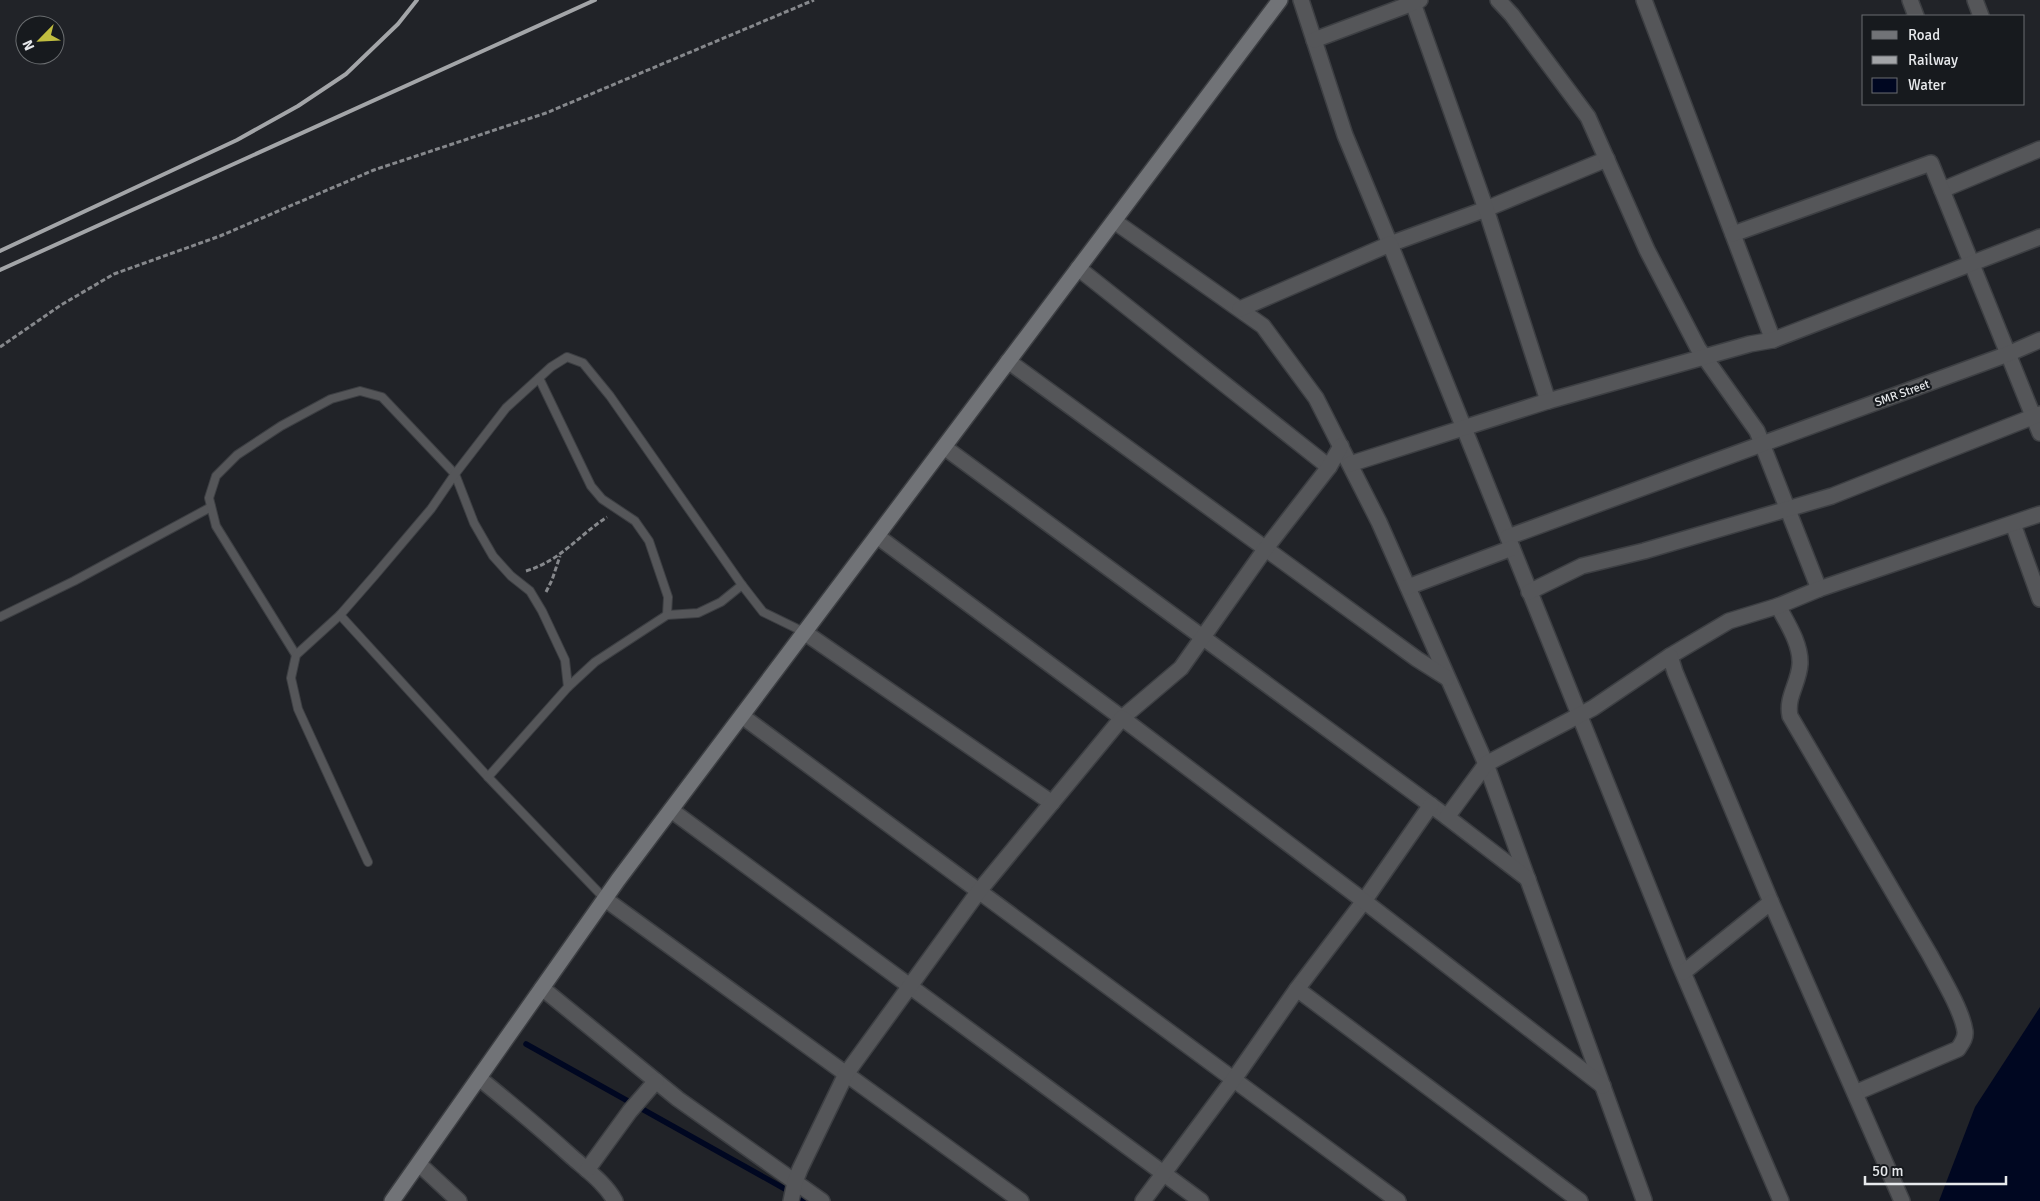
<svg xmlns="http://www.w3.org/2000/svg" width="2040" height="1201" font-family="Signika,sans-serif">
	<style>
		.water { fill: #000721 }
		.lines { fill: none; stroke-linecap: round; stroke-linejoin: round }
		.stream { stroke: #000721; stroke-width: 5.5 }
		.service-casing { stroke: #3d3f43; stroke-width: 10 }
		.minor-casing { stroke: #3d3f43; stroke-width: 18 }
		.secondary-casing { stroke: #3d3f43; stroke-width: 18 }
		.path { stroke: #86888c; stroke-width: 3; stroke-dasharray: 5 2.5; stroke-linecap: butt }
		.service { stroke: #555659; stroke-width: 8 }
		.minor { stroke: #555659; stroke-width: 15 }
		.secondary { stroke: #717377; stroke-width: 15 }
		.rail { stroke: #a3a5a8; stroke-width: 4 }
		.labels { text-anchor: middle; stroke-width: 4.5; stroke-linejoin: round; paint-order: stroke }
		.street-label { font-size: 12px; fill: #e7e9ec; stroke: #171a1e }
	</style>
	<rect width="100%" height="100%" fill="#212328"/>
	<path class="water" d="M2040 1007V1201H1939L1975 1107Z"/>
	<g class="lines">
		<g class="stream">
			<path d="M526 1044 785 1189"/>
			<path d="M800 1198 804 1201"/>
		</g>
		<g class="service-casing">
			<g id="service">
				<path d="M539 378 591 486 602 499 635 521 649 541 668 597 667 615"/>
				<path d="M340 615 488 777 605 899"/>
				<path d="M0 617 74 581 211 507"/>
				<path d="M296 655 216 526 209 498 216 476 237 455 281 426 331 399 360 391 382 397 455 474 474 523 493 556 511 576 530 591 542 611 565 660 568 687"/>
				<path d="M488 777 568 687 595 662 667 615 698 613 721 602 742 585"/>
				<path d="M368 862 298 709 291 678 296 655 340 615 375 575 431 509 455 474 506 408 551 367 567 357 583 363 610 396 742 585 763 612 804 632"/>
			</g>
		</g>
		<g class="minor-casing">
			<g id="minor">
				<path d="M1301 0 1345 135 1390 244 1486 209 1607 159"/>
				<path d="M1420 0 1413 3 1486 209 1548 401"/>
				<path d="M1498 0 1512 15 1588 117 1647 250 1698 348 1757 431 1819 589"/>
				<path d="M1644 0 1773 340"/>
				<path d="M1910 0 1916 16"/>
				<path d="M1975 0 1981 16"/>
				<path d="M1314 40 1413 3"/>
				<path d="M1942 190 2040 149"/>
				<path d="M1114 221 1263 326 1316 398 1379 522 1486 764 1644 1200"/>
				<path d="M1733 234 1931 163 2040 433"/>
				<path d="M1078 268 1329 467"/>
				<path d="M1240 309 1390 244 1679 963 1781 1201"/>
				<path d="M1008 361 1417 659 1447 678"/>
				<path d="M944 447 1447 817"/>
				<path d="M1350 464 1548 401 1750 344 1773 340 2040 237"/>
				<path d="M2013 524 2040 599"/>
				<path d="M877 536 1122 718 1181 668 1266 548 1329 467 1341 446"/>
				<path d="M1508 537 2008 354 2040 340"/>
				<path d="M1408 587 1512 548"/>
				<path d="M1529 592 1582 566 1644 551 1832 496 2040 414"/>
				<path d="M1778 606C1787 623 1801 644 1800 664 1799 683 1786 697 1790 716L1930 955C1940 974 1962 1010 1965 1031 1966 1038 1962 1043 1958 1049L1855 1093"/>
				<path d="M804 632 1052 803"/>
				<path d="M1670 656 1729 621 1778 606 1819 589 2040 514"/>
				<path d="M742 716 1398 1201"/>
				<path d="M671 810 1201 1201"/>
				<path d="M1528 879 1447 817 1486 764 1593 708 1670 656 1675 672 1771 902"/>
				<path d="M605 899 1021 1201"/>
				<path d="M1684 972 1771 902 1902 1201"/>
				<path d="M542 988 678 1099 822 1201"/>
				<path d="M1297 989 1364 901 1431 805"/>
				<path d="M479 1078C511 1104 542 1130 572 1157 588 1171 605 1183 615 1201"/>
				<path d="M419 1164 459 1201"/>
				<path d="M587 1170 630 1111 656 1081"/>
				<path d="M791 1201 795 1182 800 1169 846 1074 979 891 1122 718 1364 901 1603 1086"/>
				<path d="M1143 1201 1234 1079 1297 989 1580 1201"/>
			</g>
		</g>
		<g class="secondary-casing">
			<path id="secondary" d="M392 1201 618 880 1280 0"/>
		</g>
		<g class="path">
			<path d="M0 347 61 305 114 274 220 236 374 170 546 113 814 0"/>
			<path d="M526 571C560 561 578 536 607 517"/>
			<path d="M546 592 552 580 560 556"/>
		</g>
		<use href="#service" class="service"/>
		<use href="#minor" class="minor"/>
		<use href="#secondary" class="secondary"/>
		<g class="rail">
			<path d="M0 251 237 140 298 106 346 74 398 24 417 0"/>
			<path d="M0 270 595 0"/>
		</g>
	</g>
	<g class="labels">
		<g class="street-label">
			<text transform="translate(1902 393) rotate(-20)" y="4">SMR Street</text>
		</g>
	</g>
	<rect x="1862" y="15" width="162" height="90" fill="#171a1e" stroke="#6a6d70"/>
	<rect x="1872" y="31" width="25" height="8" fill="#717377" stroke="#6a6d70"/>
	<text x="1908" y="40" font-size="15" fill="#e7e9ec">Road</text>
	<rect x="1872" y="56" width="25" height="8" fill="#a3a5a8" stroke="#6a6d70"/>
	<text x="1908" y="65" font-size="15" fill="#e7e9ec">Railway</text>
	<rect x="1872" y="78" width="25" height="15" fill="#000721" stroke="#6a6d70"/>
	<text x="1908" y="90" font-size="15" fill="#e7e9ec">Water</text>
	<g transform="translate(40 40) rotate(246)"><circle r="24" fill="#171a1e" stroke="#6a6d70"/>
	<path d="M0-4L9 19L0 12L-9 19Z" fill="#c1be40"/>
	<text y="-8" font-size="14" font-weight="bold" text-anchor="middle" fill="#e7e9ec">N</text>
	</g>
	<path d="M1865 1176v8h141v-8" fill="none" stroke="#e7e9ec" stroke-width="2.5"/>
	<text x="1872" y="1176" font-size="15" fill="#e7e9ec" stroke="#171a1e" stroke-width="4" paint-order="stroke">50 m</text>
</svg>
